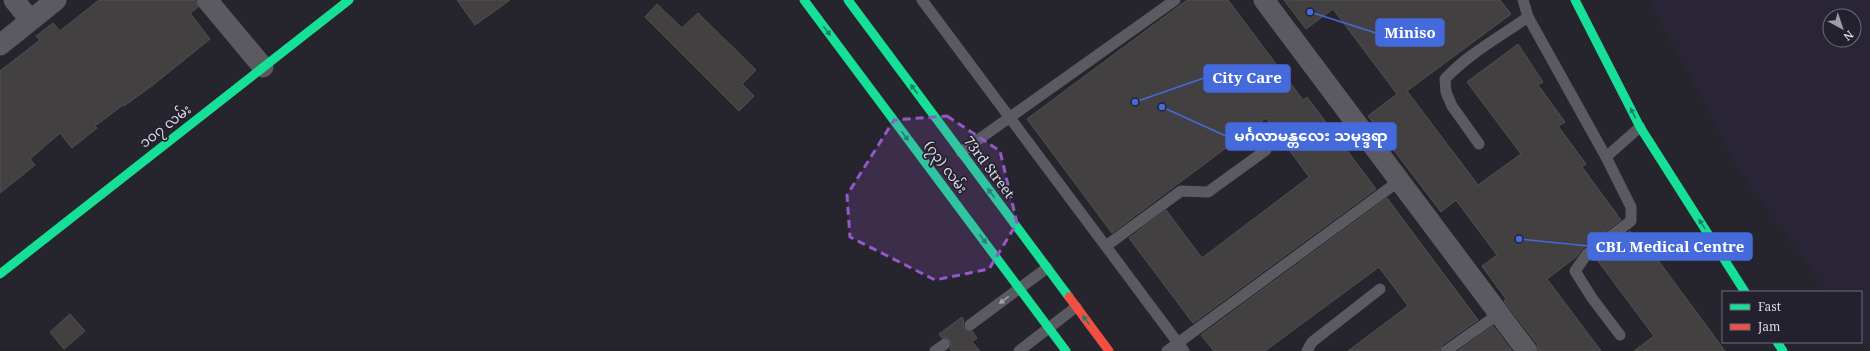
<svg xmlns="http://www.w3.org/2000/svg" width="1870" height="351" font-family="'Noto Serif','Noto Sans Myanmar',serif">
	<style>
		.built { fill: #292537; fill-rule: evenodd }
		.building { fill: #434042; stroke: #545051 }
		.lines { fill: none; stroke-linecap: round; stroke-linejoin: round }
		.lane { stroke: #5b5a61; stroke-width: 11 }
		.street { stroke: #5b5a61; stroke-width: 21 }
		.fast { stroke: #16e098; stroke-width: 9 }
		.jam { stroke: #f24e42; stroke-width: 9 }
		.oneway { fill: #1d8064 }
		.oneway2 { fill: #a3a2aa }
		.marked { fill: #9458c8; fill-opacity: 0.2; stroke: #9458c8; stroke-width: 3; stroke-dasharray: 8 5; stroke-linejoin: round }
		.labels { text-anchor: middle; stroke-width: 3.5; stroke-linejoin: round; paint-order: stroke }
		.street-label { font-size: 14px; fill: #dedce5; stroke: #24212f }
		.leader { fill: none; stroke: #446adb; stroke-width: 1.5 }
		.callout-dot { fill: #446adb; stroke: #24212f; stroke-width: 1.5 }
		.callout { fill: #446adb; stroke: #446adb; stroke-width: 1.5 }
		.callout-label { font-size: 15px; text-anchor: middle; font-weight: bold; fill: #fff }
	</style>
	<rect width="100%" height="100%" fill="#26242c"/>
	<path class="built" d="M1649 0H1870V350L1861 338V292H1828L1740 172ZM1830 16H1854V40H1830Z"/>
	<g class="building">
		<path d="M99 0H195L198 7 190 13 210 39 153 85 124 106 123 105 95 126 97 128 72 148 60 133 30 159 35 165 0 193V71L40 40 36 36 53 23 60 31Z"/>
		<path d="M457 0H510L475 25Z"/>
		<path d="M1187 0H1228L1303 100 1307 97 1376 189 1193 323 1129 238 1166 210 1202 258 1309 177 1266 118 1112 233 1027 119Z"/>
		<path d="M1284 0H1500L1511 14 1407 91 1478 185 1521 154 1467 82 1518 44 1543 82 1538 85 1565 122 1558 126 1586 164 1582 167 1621 220 1583 248 1576 257 1547 279 1601 351H1539L1537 344 1504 301 1506 299 1482 266 1497 255 1456 200 1441 212 1368 116 1397 94 1333 9 1306 29Z"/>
		<path d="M657 4 682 28 698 13 756 70 742 84 754 96 739 111 645 17Z"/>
		<path d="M1387 198 1478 320 1442 345 1439 351H1348L1408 306 1379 267 1265 351H1214L1201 335Z"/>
		<path d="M1630 231 1634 236 1638 233 1725 351H1634L1654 336 1595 257Z"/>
		<path d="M70 314 85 331 64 349 50 332Z"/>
		<path d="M962 317 964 321 963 325 965 329 972 331 977 338 972 342 980 351H952L950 349 952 344 950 340 948 338H942L939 334Z"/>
		<path d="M1493 326 1512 351H1458Z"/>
	</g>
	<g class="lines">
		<g class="lane">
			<path d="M922 0 1184 351"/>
			<path d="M1523 0 1528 17"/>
			<path d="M1479 144 1452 106 1446 92 1445 79C1469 53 1500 37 1528 17L1606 157 1631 207V221L1587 254 1575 271 1592 298 1620 335"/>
			<path d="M961 152 1175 0"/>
			<path d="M1606 157 1640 127"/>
			<path d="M1106 246 1181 191 1208 192 1266 150"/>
			<path d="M970 325 1047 268"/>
			<path d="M935 351 945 344"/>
			<path d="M1019 351 1076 307"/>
			<path d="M1167 351 1399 181"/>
			<path d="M1307 351 1312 342 1380 289"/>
			<path d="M1446 351 1500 313"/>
		</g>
		<g class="street">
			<path d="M14 0 30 20"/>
			<path d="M207 0 263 67"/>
			<path d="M1264 0 1527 351"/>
			<path d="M0 45 56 0"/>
		</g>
		<g class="fast">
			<path d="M804 0 1066 351"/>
			<path d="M848 0 1069 297"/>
			<path d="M1575 0 1640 127 1745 292"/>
			<path d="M0 274 349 0"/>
			<path d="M1777 342 1783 351"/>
		</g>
		<path class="jam" d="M1069 297 1109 351"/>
	</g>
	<defs><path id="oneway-solid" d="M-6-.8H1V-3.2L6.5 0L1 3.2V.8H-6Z"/></defs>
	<g class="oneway">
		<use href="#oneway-solid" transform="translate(827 31) rotate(53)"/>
		<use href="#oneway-solid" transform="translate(914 89) rotate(-127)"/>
		<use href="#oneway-solid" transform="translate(1633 113) rotate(-117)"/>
		<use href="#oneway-solid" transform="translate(905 136) rotate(53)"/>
		<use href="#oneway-solid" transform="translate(991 193) rotate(-127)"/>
		<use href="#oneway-solid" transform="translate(1702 224) rotate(-122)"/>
		<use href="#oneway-solid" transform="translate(983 239) rotate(53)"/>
		<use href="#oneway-solid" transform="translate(1086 320) rotate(-127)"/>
	</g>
	<use class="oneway2" href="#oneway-solid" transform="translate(1004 300) rotate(143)"/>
	<path class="marked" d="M947 116 1000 151 1017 223 989 269 935 280 850 237 847 195 894 120Z"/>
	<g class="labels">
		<g class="street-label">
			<text transform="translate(165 126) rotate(-38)" y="5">၁၀၇ လမ်း</text>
			<text transform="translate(946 167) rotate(53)" y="5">(၇၃) လမ်း</text>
			<text transform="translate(989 167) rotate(53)" y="5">73rd Street</text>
		</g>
	</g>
	<path class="leader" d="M1310 12L1376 33M1135 102L1204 78M1162 107L1226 136M1519 239L1588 246"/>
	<g class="callout-dot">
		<circle cx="1310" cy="12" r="4"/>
		<circle cx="1135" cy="102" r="4"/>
		<circle cx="1162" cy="107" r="4"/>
		<circle cx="1519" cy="239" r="4"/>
	</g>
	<g class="callout">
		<rect x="1376" y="19" width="68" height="27" rx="4"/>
		<rect x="1204" y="65" width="86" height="27" rx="4"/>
		<rect x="1226" y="123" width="170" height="27" rx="4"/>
		<rect x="1588" y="233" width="164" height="27" rx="4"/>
	</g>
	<g class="callout-label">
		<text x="1410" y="38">Miniso</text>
		<text x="1247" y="83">City Care</text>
		<text x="1311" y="141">မင်္ဂလာမန္တလေး သမုဒ္ဒရာ</text>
		<text x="1670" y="252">CBL Medical Centre</text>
	</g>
	<rect x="1722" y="291" width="140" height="52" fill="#24212f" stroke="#6e6c78"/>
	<rect x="1730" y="304" width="20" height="6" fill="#16e098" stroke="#6e6c78"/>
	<text x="1758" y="311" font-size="12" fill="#dedce5">Fast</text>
	<rect x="1730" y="324" width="20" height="6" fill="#f24e42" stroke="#6e6c78"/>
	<text x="1758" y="331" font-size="12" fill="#dedce5">Jam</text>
	<g transform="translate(1842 28) rotate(140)"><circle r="19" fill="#24212f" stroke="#6e6c78"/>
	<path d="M0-3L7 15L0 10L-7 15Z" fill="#9e9ca4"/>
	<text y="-6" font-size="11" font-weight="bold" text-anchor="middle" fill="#dedce5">N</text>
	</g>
</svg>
